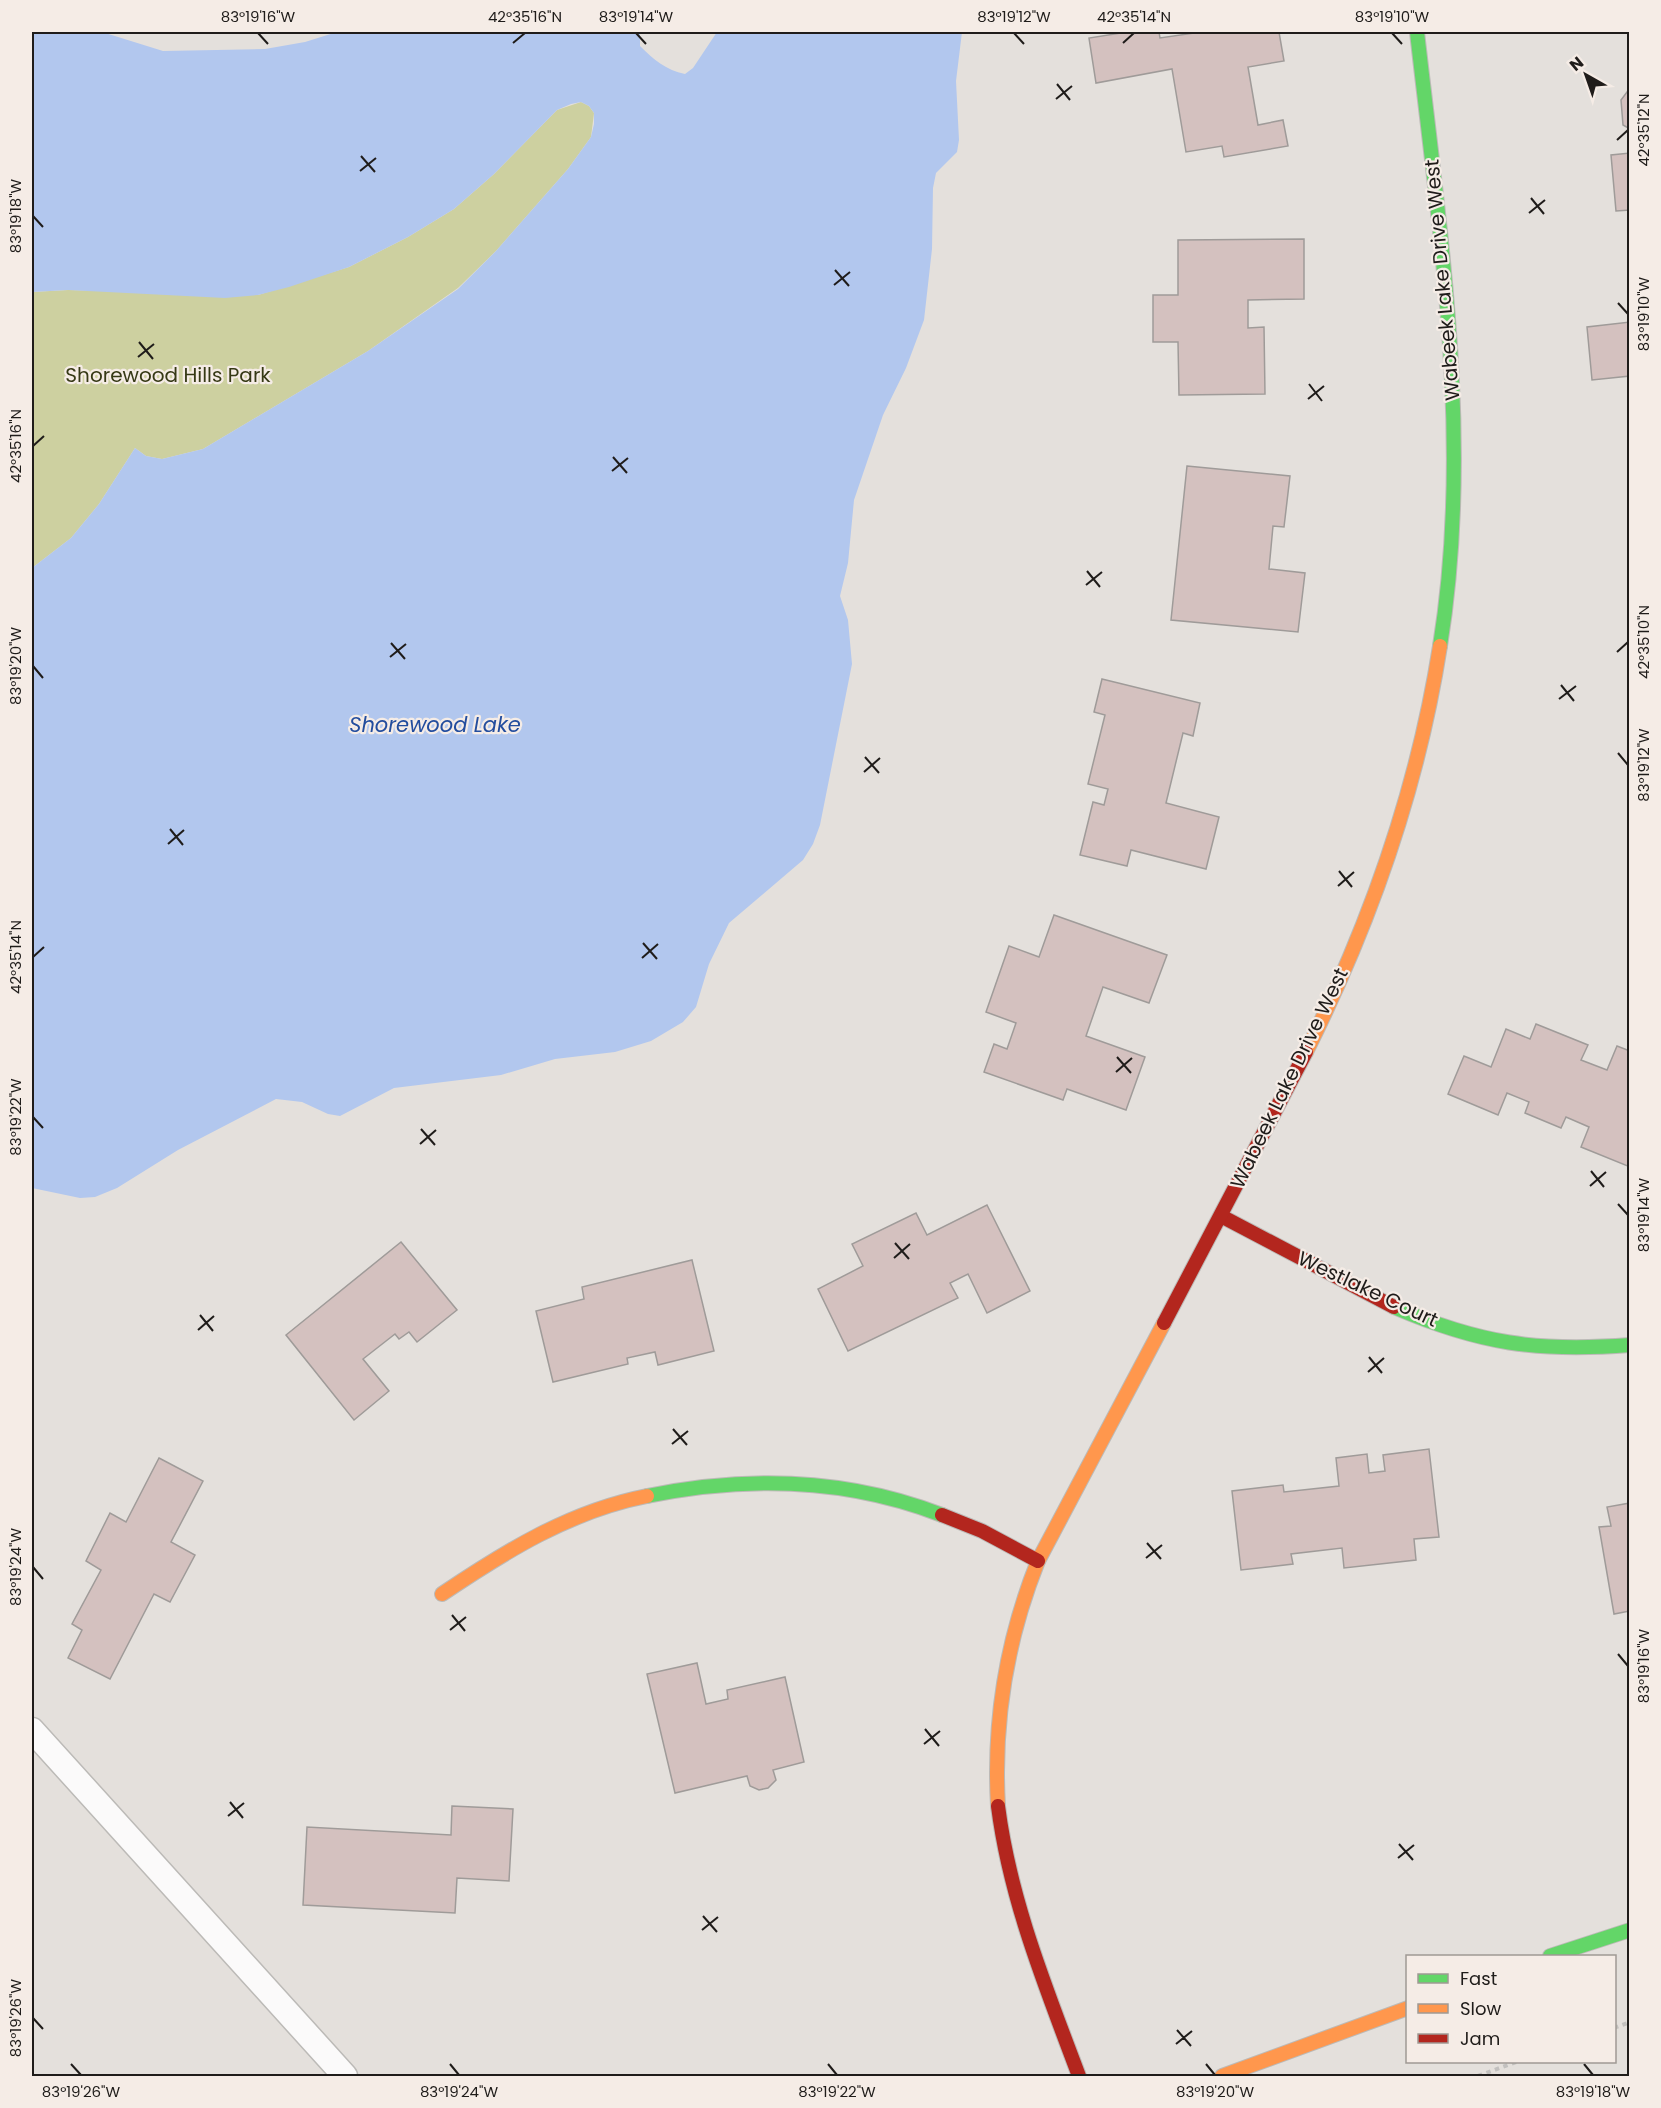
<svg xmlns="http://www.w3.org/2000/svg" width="1661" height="2108" font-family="Poppins,sans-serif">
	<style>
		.green { fill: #cdd0a0 }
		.water { fill: #b2c7ee }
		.building { fill: #d4c1bf; stroke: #9f9b99; stroke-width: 1.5 }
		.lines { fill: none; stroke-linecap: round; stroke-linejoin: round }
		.lane-casing { stroke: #bcbab7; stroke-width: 27 }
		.fast-casing { stroke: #bcbab7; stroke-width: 16 }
		.slow-casing { stroke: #bcbab7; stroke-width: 16 }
		.jam-casing { stroke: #bcbab7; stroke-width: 16 }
		.path { stroke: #c2c0be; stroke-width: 4; stroke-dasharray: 4.5 4.5; stroke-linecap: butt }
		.lane { stroke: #fbfafa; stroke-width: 24 }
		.fast { stroke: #63d668; stroke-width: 14 }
		.slow { stroke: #ff974d; stroke-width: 14 }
		.jam { stroke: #b3261e; stroke-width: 14 }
		.ticks { fill: none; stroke: #1f1c1a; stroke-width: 2 }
		.labels { text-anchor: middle; stroke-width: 4.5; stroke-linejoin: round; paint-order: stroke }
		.street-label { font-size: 20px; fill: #1f1c1a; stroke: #f5ece6 }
		.park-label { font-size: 20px; fill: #363915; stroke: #f5ece6 }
		.water-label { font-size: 21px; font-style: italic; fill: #234d9e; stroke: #f5ece6 }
		.neatline { fill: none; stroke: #1f1c1a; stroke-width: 2 }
		.ticks-label { font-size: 15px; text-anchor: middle; fill: #1f1c1a }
	</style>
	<rect width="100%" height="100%" fill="#e4e0dc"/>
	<path class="green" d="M581 102 589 106 594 113 591 137 568 169 496 251 458 288 368 351 203 449 162 459 146 456 135 448 99 504 71 538 32 568V292L68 290 258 295 349 267 408 237 454 209 494 174 557 110Z"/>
	<path class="water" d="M32 32H102L163 51 265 49 305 42 337 32H640V46C654 60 666 70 685 74L693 68 717 32H962L956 81 959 140 957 152 936 173 933 188 932 249 924 320 906 368 883 415 854 500 848 563 840 596 848 620 852 664 820 825 813 844 803 860 729 923 709 964 696 1007 683 1022 651 1041 615 1052 555 1059 501 1075 394 1088 340 1116 328 1114 302 1102 276 1099 178 1150 117 1188 95 1197 80 1198 32 1188V568L71 538 99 504 135 448 146 456 162 459 203 449 368 351 458 289 496 251 568 169 591 137 594 124V113L589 106 581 102 571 104 557 110 494 174 454 209 408 237 349 267 289 287 258 295 225 298 68 290 32 292Z"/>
	<g class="building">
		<path d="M1127 32H1159L1160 38 1201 32H1279L1284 61 1248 67 1258 125 1283 120 1288 146 1224 157 1222 146 1186 152 1172 69 1096 83 1089 38Z"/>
		<path d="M1630 88V129L1623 125 1621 100Z"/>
		<path d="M1630 153V210L1616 211 1611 155Z"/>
		<path d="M1304 239V299L1248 300V328L1264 327 1265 394 1179 395 1178 342H1153V295H1178V240Z"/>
		<path d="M1630 322V376L1592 380 1587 327Z"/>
		<path d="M1187 466 1290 476 1284 527 1273 526 1269 569 1305 573 1298 632 1171 620Z"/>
		<path d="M1102 679 1200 703 1193 736 1183 733 1166 803 1219 817 1206 869 1131 850 1127 866 1080 855 1093 802 1104 805 1108 789 1088 784 1105 715 1094 712Z"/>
		<path d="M1054 915 1167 955 1149 1003 1103 987 1086 1036 1145 1057 1126 1110 1067 1089 1063 1100 984 1072 994 1044 1007 1049 1016 1023 986 1012 1009 946 1039 957Z"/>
		<path d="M1536 1024 1588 1045 1581 1060 1607 1070 1617 1046 1630 1051V1167L1581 1147 1589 1127 1566 1117 1561 1128 1525 1113 1529 1102 1507 1093 1498 1115 1448 1094 1464 1056 1491 1067 1506 1029 1530 1039Z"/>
		<path d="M987 1205 1030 1291 987 1313 968 1274 950 1283 958 1298 848 1351 818 1289 863 1266 852 1244 916 1213 927 1235Z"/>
		<path d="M401 1242 457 1310 417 1342 409 1332 399 1339 395 1334 363 1359 389 1391 354 1420 286 1335Z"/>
		<path d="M692 1260 714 1351 658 1365 655 1352 627 1358 628 1364 553 1382 536 1311 584 1299 582 1287Z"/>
		<path d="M1429 1449 1439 1537 1414 1539 1416 1560 1344 1568 1342 1548 1291 1554 1293 1564 1241 1570 1232 1491 1283 1485 1284 1492 1339 1486 1336 1458 1367 1454 1369 1473 1385 1471 1383 1455Z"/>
		<path d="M159 1458 203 1481 171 1542 195 1555 170 1602 154 1594 110 1679 68 1658 82 1630 72 1624 101 1570 86 1561 110 1513 126 1522Z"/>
		<path d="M1630 1503V1611L1614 1614 1599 1527 1611 1526 1607 1507Z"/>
		<path d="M697 1663 706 1704 728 1699 727 1690 785 1677 804 1762 773 1770 776 1780 768 1788 759 1790 750 1786 747 1776 675 1793 647 1674Z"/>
		<path d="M452 1806 513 1809 509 1881 457 1878 455 1913 303 1905 307 1827 451 1835Z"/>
	</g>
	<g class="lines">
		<g class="lane-casing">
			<path id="lane" d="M32 1730 345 2076"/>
		</g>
		<g class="fast-casing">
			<g id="fast">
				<path d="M1417 32C1440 235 1473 442 1440 646"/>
				<path d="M1394 1307C1480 1344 1537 1352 1630 1345"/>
				<path d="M647 1496C745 1476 847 1478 942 1515"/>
				<path d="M1550 1956 1630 1930"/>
			</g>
		</g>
		<g class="slow-casing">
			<g id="slow">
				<path d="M1306 1052C1370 924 1418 787 1440 646"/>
				<path d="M442 1594C506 1551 570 1511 647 1496"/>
				<path d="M998 1806C993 1720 1006 1641 1038 1561L1164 1323"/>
				<path d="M1222 2076 1408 2008"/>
			</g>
		</g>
		<g class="jam-casing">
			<g id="jam">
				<path d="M1221 1216 1394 1307"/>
				<path d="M1164 1323 1306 1052"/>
				<path d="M942 1515 982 1531 1038 1561"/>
				<path d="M998 1806C1010 1900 1046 1988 1079 2076"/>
			</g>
		</g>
		<g class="path">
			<path d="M1614 2028 1630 2022"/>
			<path d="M1478 2076 1516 2062"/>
		</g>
		<use href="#lane" class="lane"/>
		<use href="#fast" class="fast"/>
		<use href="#slow" class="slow"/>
		<use href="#jam" class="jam"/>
	</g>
	<path class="ticks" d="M258 33 268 44M636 33 646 44M1014 33 1024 44M1392 33 1402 44M513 43 525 33M1123 43 1134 33M1057 84 1070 100M1056 99 1072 86M1617 140 1628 130M361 156 375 172M360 171 376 158M1531 198 1544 214M1529 213 1545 200M33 216 43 227M835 270 849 286M834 285 850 272M1618 303 1628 314M139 342 153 359M138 357 154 344M1309 384 1322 401M1308 399 1324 386M33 446 44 436M613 457 627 473M612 471 628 458M1087 571 1100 587M1086 585 1102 572M391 643 405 659M1617 652 1628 642M390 657 406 644M33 666 43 678M1561 685 1574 701M1559 699 1576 686M1618 753 1628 765M865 757 879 773M864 772 880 758M170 829 183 845M168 844 184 830M1339 871 1352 887M1338 886 1354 872M643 943 657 959M33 957 44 947M642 958 658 944M1117 1057 1131 1073M1116 1072 1132 1058M33 1117 43 1128M421 1129 435 1145M420 1144 436 1130M1591 1171 1604 1187M1590 1186 1606 1172M1618 1204 1628 1215M895 1243 909 1259M894 1258 910 1244M200 1315 213 1331M198 1330 214 1316M1369 1357 1382 1373M1368 1372 1384 1358M673 1429 687 1445M672 1444 688 1431M1147 1543 1161 1559M1146 1558 1162 1545M33 1567 43 1579M452 1615 465 1631M450 1630 466 1617M1618 1654 1628 1666M925 1729 939 1746M924 1744 940 1731M230 1802 243 1818M228 1816 244 1803M1399 1844 1413 1860M1398 1858 1414 1845M703 1916 717 1932M702 1930 718 1917M33 2018 43 2029M1177 2030 1191 2046M1176 2044 1192 2031M71 2064 81 2075M450 2064 459 2075M828 2064 837 2075M1206 2064 1215 2075M1584 2064 1593 2075"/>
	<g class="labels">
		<g class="street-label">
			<text transform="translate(1442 280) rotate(-95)" y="7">Wabeek Lake Drive West</text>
			<text transform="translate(1289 1078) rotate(-64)" y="7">Wabeek Lake Drive West</text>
			<text transform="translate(1368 1289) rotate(25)" y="7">Westlake Court</text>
		</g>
		<g class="park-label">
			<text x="168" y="382">Shorewood Hills Park</text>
		</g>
		<g class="water-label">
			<text x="435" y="732">Shorewood Lake</text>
		</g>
	</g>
	<rect width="1661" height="2108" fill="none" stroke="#f5ece6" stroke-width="66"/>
	<rect x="1406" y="1955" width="210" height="108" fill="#f5ece6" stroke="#9f9994" stroke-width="1.5"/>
	<rect x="1418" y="1974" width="30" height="9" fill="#63d668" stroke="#9f9994" stroke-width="1.5"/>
	<text x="1460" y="1985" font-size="18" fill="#1f1c1a">Fast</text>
	<rect x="1418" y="2004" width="30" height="9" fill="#ff974d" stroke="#9f9994" stroke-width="1.5"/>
	<text x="1460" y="2015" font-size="18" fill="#1f1c1a">Slow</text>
	<rect x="1418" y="2034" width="30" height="9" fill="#b3261e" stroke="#9f9994" stroke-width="1.5"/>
	<text x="1460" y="2045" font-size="18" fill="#1f1c1a">Jam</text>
	<g transform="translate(1586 75) rotate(320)" stroke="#f5ece6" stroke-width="4.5" paint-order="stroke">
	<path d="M0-4.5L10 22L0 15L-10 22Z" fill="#1f1c1a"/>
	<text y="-9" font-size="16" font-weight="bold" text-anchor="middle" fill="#1f1c1a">N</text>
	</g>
	<rect x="33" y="33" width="1595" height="2042" class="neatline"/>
	<g class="ticks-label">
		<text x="258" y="22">83°19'16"W</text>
		<text x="525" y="22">42°35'16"N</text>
		<text x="636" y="22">83°19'14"W</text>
		<text x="1014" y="22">83°19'12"W</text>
		<text x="1134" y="22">42°35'14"N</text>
		<text x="1392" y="22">83°19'10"W</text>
		<text transform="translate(1644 130) rotate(-90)" y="5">42°35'12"N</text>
		<text transform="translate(16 216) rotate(-90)" y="5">83°19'18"W</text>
		<text transform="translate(1644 314) rotate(-90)" y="5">83°19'10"W</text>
		<text transform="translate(16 446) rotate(-90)" y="5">42°35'16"N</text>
		<text transform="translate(1644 642) rotate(-90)" y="5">42°35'10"N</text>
		<text transform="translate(16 666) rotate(-90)" y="5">83°19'20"W</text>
		<text transform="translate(1644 765) rotate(-90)" y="5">83°19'12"W</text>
		<text transform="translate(16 957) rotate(-90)" y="5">42°35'14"N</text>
		<text transform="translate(16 1117) rotate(-90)" y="5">83°19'22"W</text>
		<text transform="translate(1644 1215) rotate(-90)" y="5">83°19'14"W</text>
		<text transform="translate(16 1567) rotate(-90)" y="5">83°19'24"W</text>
		<text transform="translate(1644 1666) rotate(-90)" y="5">83°19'16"W</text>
		<text transform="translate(16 2018) rotate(-90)" y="5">83°19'26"W</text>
		<text x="81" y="2097">83°19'26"W</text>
		<text x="459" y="2097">83°19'24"W</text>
		<text x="837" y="2097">83°19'22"W</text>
		<text x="1215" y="2097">83°19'20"W</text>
		<text x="1593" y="2097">83°19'18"W</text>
	</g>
</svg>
